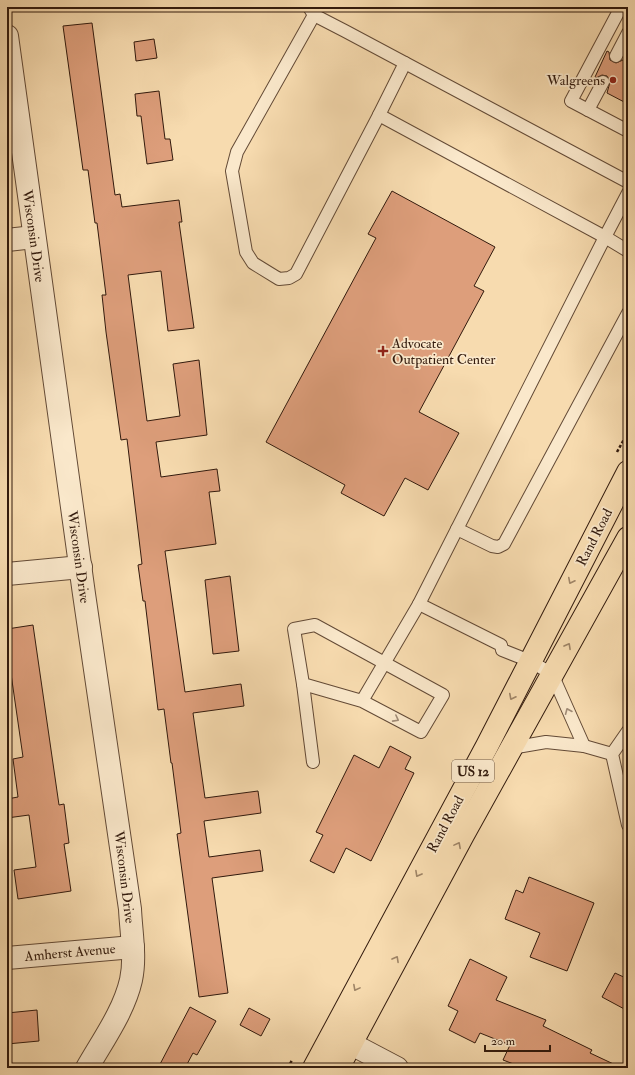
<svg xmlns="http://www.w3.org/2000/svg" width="635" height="1075" font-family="'IM FELL Double Pica',serif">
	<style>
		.building { fill: #dd9e7b; stroke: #321a0d }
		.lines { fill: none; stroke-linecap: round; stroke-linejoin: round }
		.lane-casing { stroke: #634a36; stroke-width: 14 }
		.street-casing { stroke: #634a36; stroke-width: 24 }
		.primary-casing { stroke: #321a0d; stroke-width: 24 }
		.path { stroke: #321a0d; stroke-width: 2.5; stroke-dasharray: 3 2; stroke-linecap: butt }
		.lane { stroke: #fae8cb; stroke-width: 12 }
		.street { stroke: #fae8cb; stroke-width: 22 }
		.primary { stroke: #f7dbaf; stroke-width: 22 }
		.oneway { stroke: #9e8466 }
		.oneway2 { stroke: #a08b76 }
		.poi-dot { fill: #8f2418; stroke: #fae8cb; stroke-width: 1.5 }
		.labels { text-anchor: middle; stroke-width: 3.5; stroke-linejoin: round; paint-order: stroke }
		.shield { fill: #fae8cb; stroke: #6e5846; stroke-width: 1 }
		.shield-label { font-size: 13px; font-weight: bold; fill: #321a0d }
		.poi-label { font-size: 14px; fill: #321a0d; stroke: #fae8cb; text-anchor: end }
		.street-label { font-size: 14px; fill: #321a0d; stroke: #fae8cb }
	</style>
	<rect width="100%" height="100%" fill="#f7dbaf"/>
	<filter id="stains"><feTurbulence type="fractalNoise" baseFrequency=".005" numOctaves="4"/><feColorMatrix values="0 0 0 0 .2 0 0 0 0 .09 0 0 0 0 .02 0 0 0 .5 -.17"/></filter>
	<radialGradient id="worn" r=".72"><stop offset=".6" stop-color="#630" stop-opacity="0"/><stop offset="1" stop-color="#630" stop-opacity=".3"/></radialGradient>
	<g class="building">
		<path d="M92 23 115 195 120 194 122 207 179 200 182 222H179L194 328 168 331 161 271 128 275 147 421 180 416 173 364 199 360 207 435 156 442 161 477 217 469 220 491 209 492 216 544 165 551 185 692 241 684 244 706 193 713 205 798 258 791 261 813 204 821 209 857 260 850 263 871 212 878 228 993 199 997 177 834 181 833 172 763H171L164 709 158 710 145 601H143L138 565 142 564 127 439 121 440 106 332 102 295H106L97 223H95L88 170H83L63 26Z"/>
		<path d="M154 39 157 58 136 61 134 42Z"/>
		<path d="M628 50V104L607 93 610 82 607 76 602 75 596 78 595 77 607 51 609 52 610 60 616 63 623 60Z"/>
		<path d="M159 91 165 139H170L173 160 147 164 141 116H137L135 94Z"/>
		<path d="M392 191 495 247 474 286 484 291 419 412 459 433 428 490 405 478 384 516 341 493 345 485 266 442 376 238 368 234Z"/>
		<path d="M230 576 239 651 213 654 205 580Z"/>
		<path d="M33 625 59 805 64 804 69 843 64 844 71 891 18 899 14 870 36 867 29 815 7 818V799L18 797 13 759 23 757 9 660H7V629Z"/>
		<path d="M390 746 411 757 405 769 414 773 371 861 346 848 334 873 310 861 323 835 316 832 354 755 379 768Z"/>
		<path d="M529 877 594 903 567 971 530 957 540 933 505 919 516 890 523 893Z"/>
		<path d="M470 959 507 977 496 1000 546 1020 543 1026 592 1050 590 1053 622 1068H524L503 1060 510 1045 480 1033 475 1043 449 1030 458 1011 448 1006Z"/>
		<path d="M615 973 628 979V1011L602 997Z"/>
		<path d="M190 1007 216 1021 197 1055 193 1053 185 1068H158Z"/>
		<path d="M249 1008 270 1019 261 1036 240 1025Z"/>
		<path d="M37 1010 39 1041 7 1044V1013Z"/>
	</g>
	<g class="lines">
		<g class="lane-casing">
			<g id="lane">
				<path d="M309 7 314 15 345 31 628 182"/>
				<path d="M621 7 571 101 628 131"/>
				<path d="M314 15 237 152 232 171 246 252 253 263 279 279 289 278 296 274 379 115 605 237 419 604 501 645 502 650 530 661 552 674 584 746"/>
				<path d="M616 56 628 33"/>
				<path d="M588 110 603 82"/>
				<path d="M379 115 405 63"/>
				<path d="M628 193 605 237 628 251"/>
				<path d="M457 529 492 546 498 547 504 544 628 313"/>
				<path d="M303 684 313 762"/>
				<path d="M362 701 421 732 443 695 315 625 294 629 303 684 362 701 419 604"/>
				<path d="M628 731 612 754 628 825"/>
				<path d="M511 748 546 742 584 746 612 754"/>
			</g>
		</g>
		<g class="street-casing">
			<g id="street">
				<path d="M7 36 84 594 130 909C131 932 136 957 131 980 124 1011 103 1040 87 1068"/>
				<path d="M7 240 34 237"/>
				<path d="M7 574 81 567"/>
				<path d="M7 958 133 947"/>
				<path d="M359 1048 397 1068"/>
			</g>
		</g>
		<g class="primary-casing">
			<g id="primary">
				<path d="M314 1068 487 746 628 472"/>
				<path d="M338 1068 463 835 628 538"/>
			</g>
		</g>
		<g class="path">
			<path d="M617 452 628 432"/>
			<path d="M288 1068 292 1060"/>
		</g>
		<use href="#lane" class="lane"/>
		<use href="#street" class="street"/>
		<use href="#primary" class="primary"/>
	</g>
	<defs><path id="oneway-chevron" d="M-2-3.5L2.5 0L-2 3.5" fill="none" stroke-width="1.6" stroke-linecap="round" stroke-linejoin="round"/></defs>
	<g class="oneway">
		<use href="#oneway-chevron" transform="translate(571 581) rotate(117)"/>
		<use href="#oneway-chevron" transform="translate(568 646) rotate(-61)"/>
		<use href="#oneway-chevron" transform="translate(512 697) rotate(117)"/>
		<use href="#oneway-chevron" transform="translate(458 845) rotate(-62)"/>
		<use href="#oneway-chevron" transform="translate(418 874) rotate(119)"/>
		<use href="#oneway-chevron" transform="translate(396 959) rotate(-61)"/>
		<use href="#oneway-chevron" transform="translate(356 988) rotate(118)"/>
	</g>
	<g class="oneway2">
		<use href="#oneway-chevron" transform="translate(568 711) rotate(-113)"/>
		<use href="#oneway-chevron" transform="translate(396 719) rotate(28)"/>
	</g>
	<g class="poi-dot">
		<circle cx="613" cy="80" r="4"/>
		<path d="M381 345h4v4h4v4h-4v4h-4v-4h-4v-4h4z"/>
	</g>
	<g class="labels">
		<rect class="shield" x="452" y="760" width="42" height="22" rx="3"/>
		<g class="shield-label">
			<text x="473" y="776">US 12</text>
		</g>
		<g class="poi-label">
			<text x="605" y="85">Walgreens</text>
			<text x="392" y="348" text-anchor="start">Advocate<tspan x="392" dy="16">Outpatient Center</tspan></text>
		</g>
		<g class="street-label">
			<text transform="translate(34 236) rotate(82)" y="5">Wisconsin Drive</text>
			<text transform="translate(594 537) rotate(-63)" y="5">Rand Road</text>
			<text transform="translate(79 557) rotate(82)" y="5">Wisconsin Drive</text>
			<text transform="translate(445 824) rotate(-62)" y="5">Rand Road</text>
			<text transform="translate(125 877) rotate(83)" y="5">Wisconsin Drive</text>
			<text transform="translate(70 952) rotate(-5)" y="5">Amherst Avenue</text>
		</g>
	</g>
	<rect width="635" height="1075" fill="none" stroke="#f7dbaf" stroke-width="24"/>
	<rect x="8" y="8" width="619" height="1059" fill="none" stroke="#321a0d" stroke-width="2"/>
	<rect x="12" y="12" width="611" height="1051" fill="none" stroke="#321a0d"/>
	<path d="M485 1045v6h65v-6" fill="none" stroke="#321a0d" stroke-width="2"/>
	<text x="491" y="1045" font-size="12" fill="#321a0d" stroke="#fae8cb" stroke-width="3" paint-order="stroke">20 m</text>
	<rect width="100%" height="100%" filter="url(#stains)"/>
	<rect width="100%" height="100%" fill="url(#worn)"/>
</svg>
